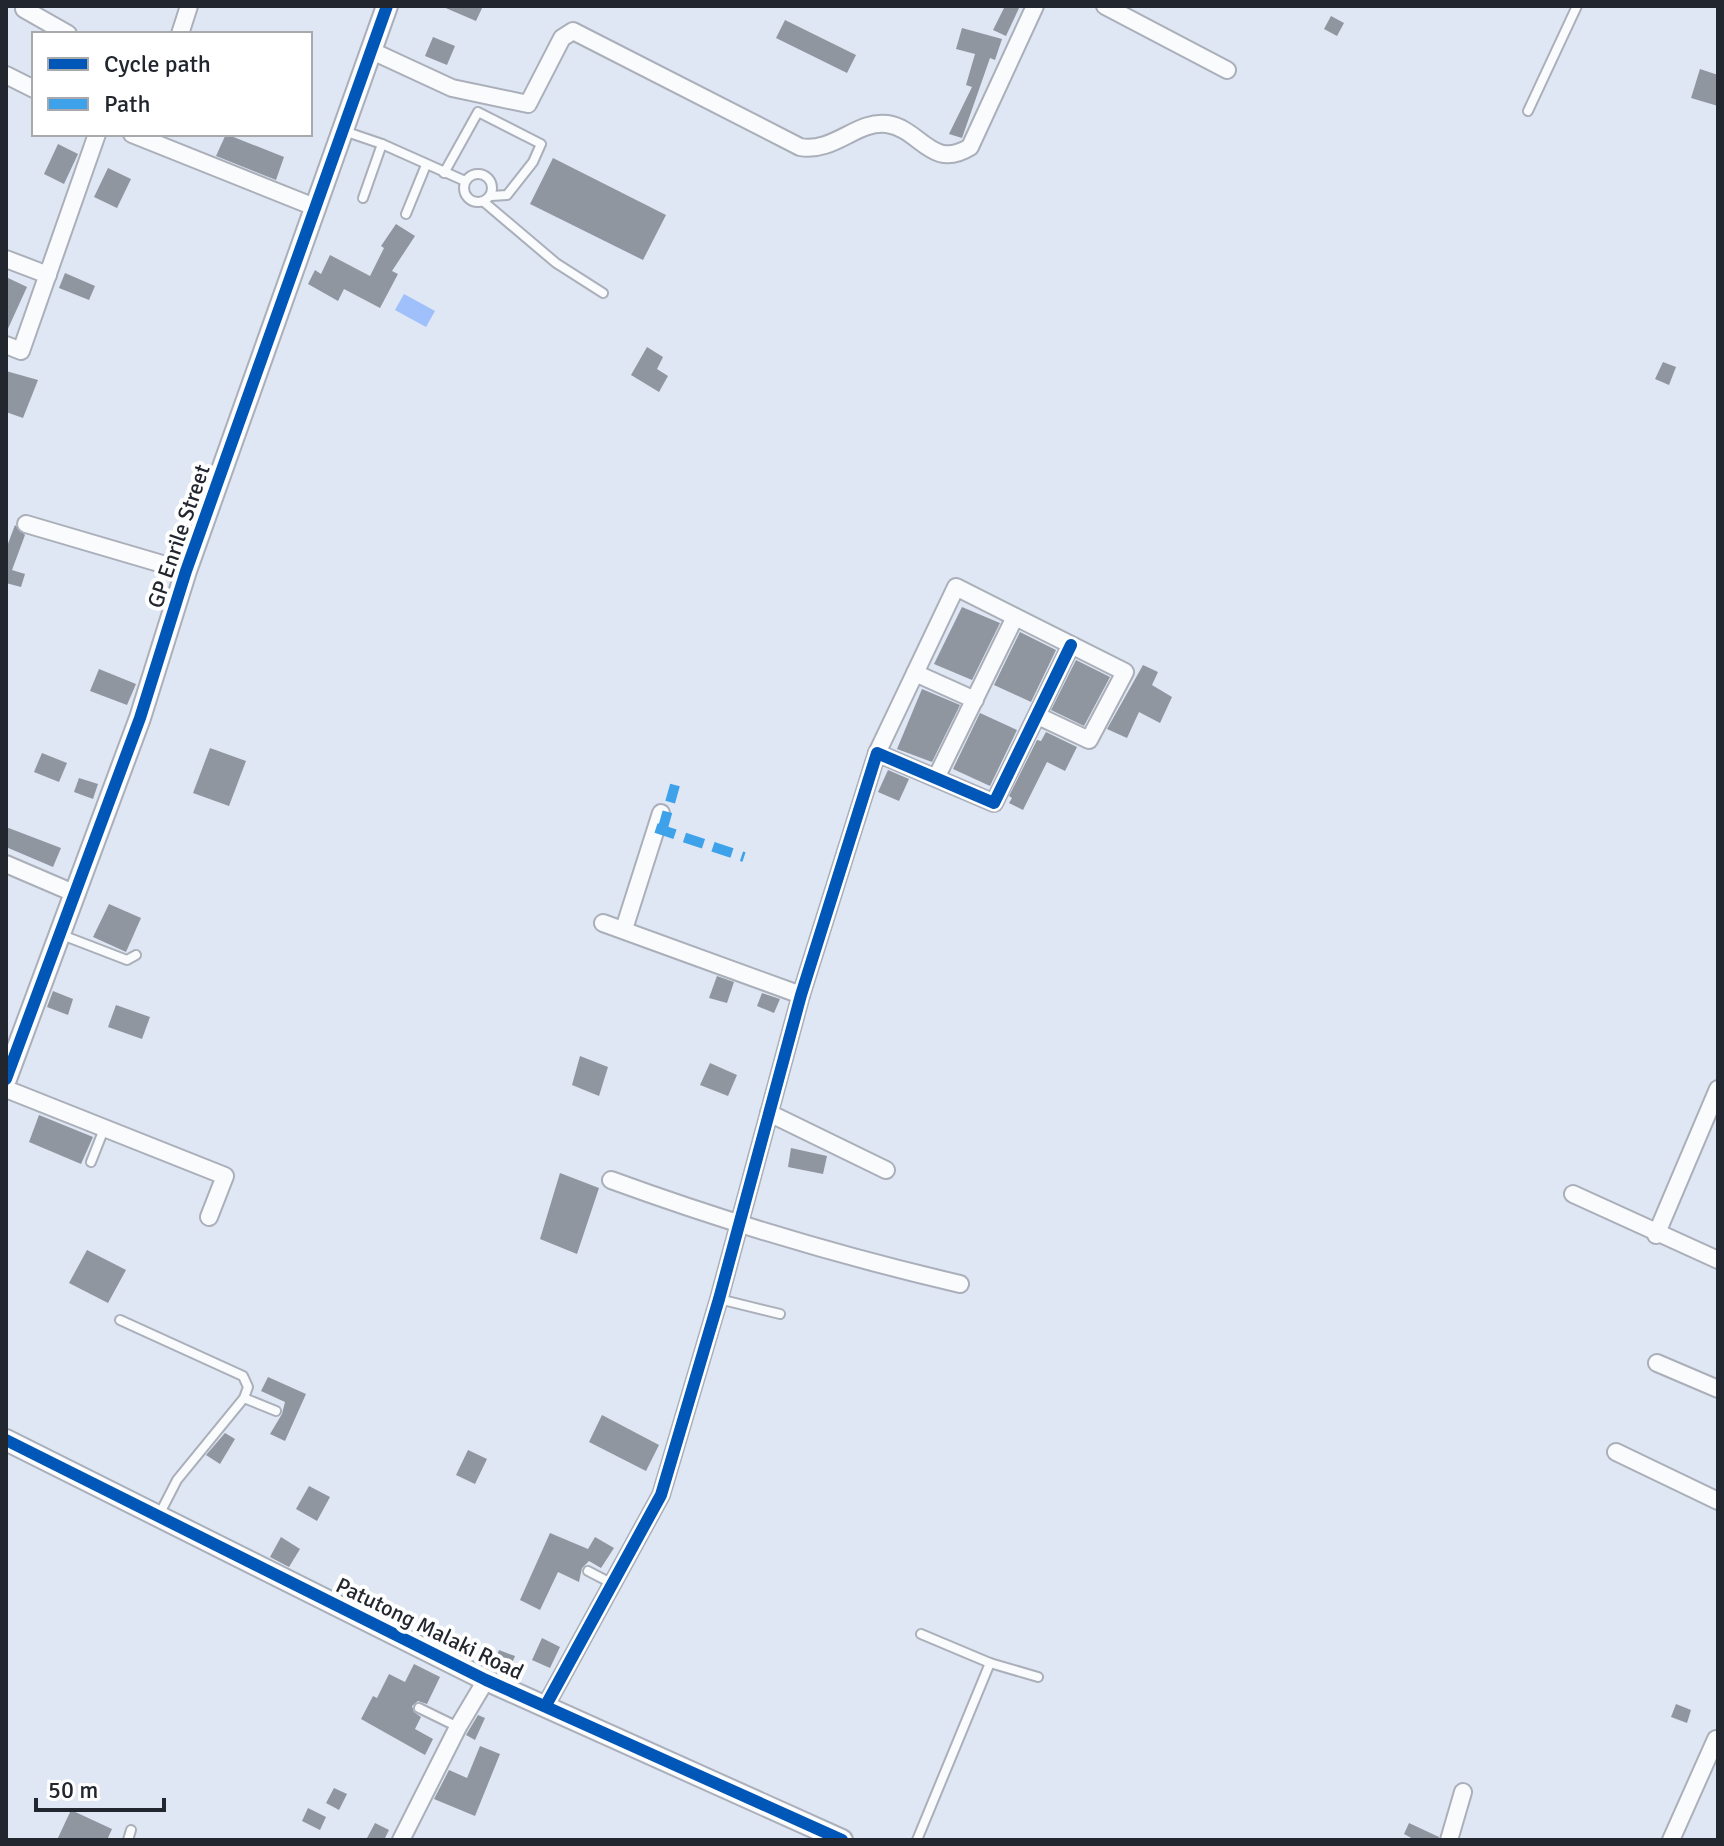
<svg xmlns="http://www.w3.org/2000/svg" width="1724" height="1846" font-family="Signika,sans-serif">
	<style>
		.water { fill: #9fc0fa }
		.building { fill: #90969f }
		.lines { fill: none; stroke-linecap: round; stroke-linejoin: round }
		.service-casing { stroke: #aaafb9; stroke-width: 12 }
		.minor-casing { stroke: #aaafb9; stroke-width: 20 }
		.tertiary-casing { stroke: #aaafb9; stroke-width: 24 }
		.service { stroke: #fafbfd; stroke-width: 8 }
		.minor { stroke: #fafbfd; stroke-width: 16 }
		.tertiary { stroke: #fafbfd; stroke-width: 20 }
		.quiet { stroke: #3ea2eb; stroke-width: 10; stroke-dasharray: 20 10; stroke-linecap: butt }
		.cycleway-casing { stroke: #fff; stroke-width: 17 }
		.cycleway { stroke: #0057b8; stroke-width: 12 }
		.labels { text-anchor: middle; stroke-width: 8; stroke-linejoin: round; paint-order: stroke }
		.street-label { font-size: 22px; fill: #22272f; stroke: #fff }
	</style>
	<rect width="100%" height="100%" fill="#dfe7f4"/>
	<path class="water" d="M404 294 435 311 426 327 395 310Z"/>
	<g class="building">
		<path d="M441 6H483L476 21Z"/>
		<path d="M1005 6H1020L1006 36 993 30Z"/>
		<path d="M1331 16 1344 23 1337 36 1324 29Z"/>
		<path d="M785 20 856 55 847 73 776 38Z"/>
		<path d="M962 28 1002 39 995 60 990 58 962 138 949 134 972 87 966 85 975 54 956 49Z"/>
		<path d="M433 37 455 46 447 65 425 56Z"/>
		<path d="M1700 69 1718 75V106L1691 98Z"/>
		<path d="M226 134 284 157 276 180 216 156Z"/>
		<path d="M58 144 78 154 64 184 44 174Z"/>
		<path d="M553 158 666 215 643 260 530 204Z"/>
		<path d="M108 168 131 179 117 208 94 197Z"/>
		<path d="M396 224 415 236 392 271 398 274 380 308 344 289 338 301 308 284 315 270 321 274 330 255 370 276 384 248 381 246Z"/>
		<path d="M65 273 95 286 89 300 59 288Z"/>
		<path d="M6 277 27 287 6 333Z"/>
		<path d="M647 347 663 357 657 369 668 376 659 392 631 375Z"/>
		<path d="M1663 362 1676 367 1669 385 1655 379Z"/>
		<path d="M6 371 38 380 23 418 6 412Z"/>
		<path d="M15 525 25 535 12 570 25 574 21 587 6 583V549Z"/>
		<path d="M962 607 1000 623 972 680 934 664Z"/>
		<path d="M1020 632 1056 650 1031 702 994 685Z"/>
		<path d="M1076 660 1110 677 1084 726 1051 710Z"/>
		<path d="M1143 665 1158 672 1152 685 1172 697 1160 723 1139 712 1127 738 1107 729Z"/>
		<path d="M99 669 136 684 127 705 90 691Z"/>
		<path d="M922 689 960 705 932 762 897 749Z"/>
		<path d="M980 713 1017 730 990 786 953 769Z"/>
		<path d="M1046 732 1077 747 1065 771 1047 762 1023 810 1009 803 1012 798 1009 796 1037 740 1041 741Z"/>
		<path d="M210 748 246 761 229 806 193 793Z"/>
		<path d="M42 753 67 763 59 782 34 772Z"/>
		<path d="M888 770 909 779 899 801 878 792Z"/>
		<path d="M79 778 98 784 93 799 74 792Z"/>
		<path d="M6 827 61 848 53 867 6 847Z"/>
		<path d="M109 904 141 918 126 952 93 937Z"/>
		<path d="M717 976 734 982 727 1003 709 998Z"/>
		<path d="M53 991 73 999 68 1015 47 1007Z"/>
		<path d="M762 993 780 999 774 1013 757 1006Z"/>
		<path d="M116 1005 150 1017 142 1039 108 1027Z"/>
		<path d="M580 1056 608 1067 599 1096 572 1085Z"/>
		<path d="M710 1063 737 1075 728 1096 700 1085Z"/>
		<path d="M39 1115 93 1137 81 1164 29 1142Z"/>
		<path d="M791 1148 827 1156 823 1174 788 1167Z"/>
		<path d="M560 1173 599 1188 577 1254 540 1239Z"/>
		<path d="M87 1250 126 1270 108 1303 69 1283Z"/>
		<path d="M268 1377 306 1394 285 1441 270 1434 282 1414 285 1402 261 1391Z"/>
		<path d="M602 1415 659 1445 646 1471 589 1442Z"/>
		<path d="M225 1433 235 1439 220 1464 206 1455Z"/>
		<path d="M468 1450 487 1459 475 1484 456 1475Z"/>
		<path d="M309 1486 330 1497 317 1521 296 1509Z"/>
		<path d="M550 1533 588 1549 595 1537 614 1548 601 1568 589 1561 582 1568 579 1582 558 1572 540 1610 520 1600Z"/>
		<path d="M281 1537 300 1549 289 1567 270 1557Z"/>
		<path d="M542 1638 560 1647 550 1668 532 1660Z"/>
		<path d="M499 1650 515 1656 507 1675 492 1669Z"/>
		<path d="M414 1664 440 1677 427 1704 418 1701 412 1706 414 1712 421 1717 415 1729 433 1739 425 1755 361 1719 373 1696 377 1698 389 1674 405 1682Z"/>
		<path d="M1676 1704 1691 1710 1687 1723 1671 1717Z"/>
		<path d="M478 1715 485 1718 475 1740 466 1735Z"/>
		<path d="M480 1746 500 1754 475 1816 434 1799 449 1770 467 1778Z"/>
		<path d="M334 1788 347 1794 339 1810 326 1803Z"/>
		<path d="M308 1808 326 1817 320 1830 302 1821Z"/>
		<path d="M71 1810 112 1829 107 1840H57Z"/>
		<path d="M375 1823 389 1830 384 1840H366Z"/>
		<path d="M1409 1823 1439 1837 1438 1840H1415L1404 1834Z"/>
	</g>
	<g class="lines">
		<g class="service-casing">
			<g id="service">
				<path d="M1528 111 1577 6"/>
				<path d="M344 131 382 144 465 181"/>
				<path d="M444 173 478 112 541 144 533 162 507 195 491 196"/>
				<circle cx="478" cy="188" r="14"/>
				<path d="M363 198 382 144"/>
				<path d="M484 202 556 263 603 293"/>
				<path d="M406 214 426 165"/>
				<path d="M62 935 127 960 136 955"/>
				<path d="M91 1162 104 1129"/>
				<path d="M719 1299 780 1314"/>
				<path d="M120 1320 243 1376 248 1387 244 1398 177 1480 159 1515"/>
				<path d="M244 1398 276 1411"/>
				<path d="M588 1571 611 1583"/>
				<path d="M921 1634 990 1663 1038 1677"/>
				<path d="M419 1708 458 1727"/>
				<path d="M128 1840 131 1830"/>
				<path d="M917 1840 990 1663"/>
			</g>
		</g>
		<g class="minor-casing">
			<g id="minor">
				<path d="M1105 6 1227 70"/>
				<path d="M24 9 68 34"/>
				<path d="M180 34 189 6"/>
				<path d="M372 51 452 88 528 104 562 38 573 31 800 147C834 153 857 120 887 124 921 129 931 171 970 147L1035 6"/>
				<path d="M6 75 34 89"/>
				<path d="M132 134 317 208"/>
				<path d="M6 259 48 275"/>
				<path d="M6 345 21 351 97 134"/>
				<path d="M26 524 186 571"/>
				<path d="M915 673 975 700"/>
				<path d="M877 753 956 587 1125 672 1089 740 1038 716"/>
				<path d="M936 778 1015 617"/>
				<path d="M6 864 76 894"/>
				<path d="M603 923 801 995"/>
				<path d="M624 929 661 813"/>
				<path d="M6 1089 225 1176 209 1217"/>
				<path d="M769 1113 886 1170"/>
				<path d="M611 1180C726 1222 840 1256 960 1284"/>
				<path d="M1573 1194 1718 1260"/>
				<path d="M1656 1235 1718 1089"/>
				<path d="M1657 1363 1718 1389"/>
				<path d="M1616 1452 1718 1501"/>
				<path d="M546 1705 661 1495 719 1299 801 995 877 753 994 803 1071 645"/>
				<path d="M401 1840 458 1727 486 1680"/>
				<path d="M1449 1840 1463 1792"/>
				<path d="M1671 1840 1716 1739"/>
			</g>
		</g>
		<g class="tertiary-casing">
			<g id="tertiary">
				<path d="M6 1079 140 718 186 571 387 6"/>
				<path d="M6 1440 486 1680 842 1840"/>
			</g>
		</g>
		<use href="#service" class="service"/>
		<use href="#minor" class="minor"/>
		<use href="#tertiary" class="tertiary"/>
		<g class="quiet">
			<path d="M656 828 744 857"/>
			<path d="M662 831 675 785"/>
		</g>
		<g class="cycleway-casing">
			<g id="cycleway">
				<path d="M6 1079 140 718 186 571 387 6"/>
				<path d="M6 1440 486 1680 842 1840"/>
				<path d="M546 1705 661 1495 719 1299 801 995 877 753 994 803 1071 645"/>
			</g>
		</g>
		<use href="#cycleway" class="cycleway"/>
	</g>
	<g class="labels">
		<g class="street-label">
			<text transform="translate(178 536) rotate(-71)" y="8">GP Enrile Street</text>
			<text transform="translate(430 1628) rotate(26)" y="8">Patutong Malaki Road</text>
		</g>
	</g>
	<rect width="1724" height="1846" fill="none" stroke="#22272f" stroke-width="16"/>
	<rect x="32" y="32" width="280" height="104" fill="#ffffff" stroke="#a7a9ac" stroke-width="2"/>
	<rect x="48" y="58" width="40" height="12" fill="#0057b8" stroke="#a7a9ac" stroke-width="2"/>
	<text x="104" y="72" font-size="24" fill="#22272f">Cycle path</text>
	<rect x="48" y="98" width="40" height="12" fill="#3ea2eb" stroke="#a7a9ac" stroke-width="2"/>
	<text x="104" y="112" font-size="24" fill="#22272f">Path</text>
	<path d="M36 1798v12h128v-12" fill="none" stroke="#22272f" stroke-width="4"/>
	<text x="48" y="1798" font-size="24" fill="#22272f" stroke="#ffffff" stroke-width="6" paint-order="stroke">50 m</text>
</svg>
